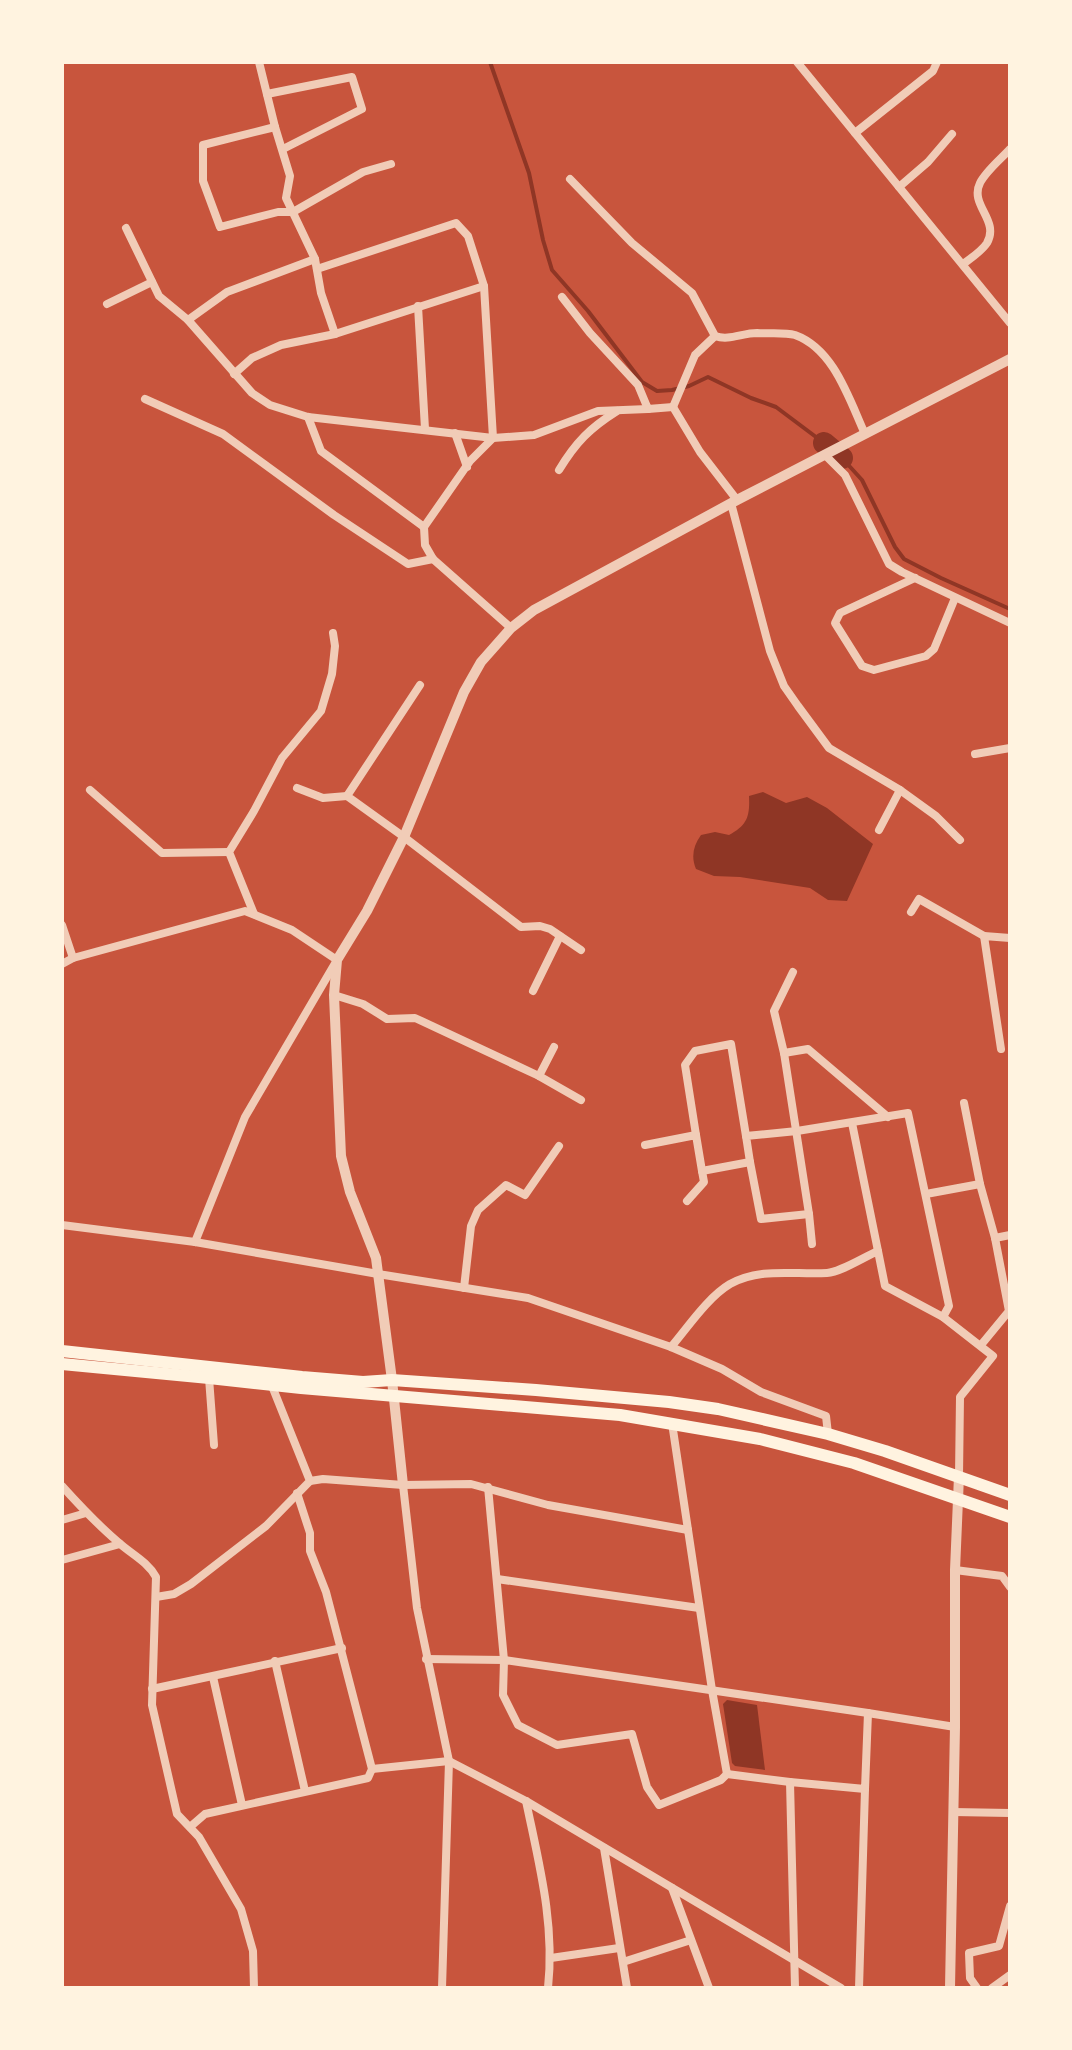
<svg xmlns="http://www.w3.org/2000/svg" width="1072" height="2050" font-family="'Titillium Web',sans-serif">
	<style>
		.water { fill: #8f3625 }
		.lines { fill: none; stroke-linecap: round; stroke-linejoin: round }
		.stream { stroke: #8f3625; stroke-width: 4 }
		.river { stroke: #8f3625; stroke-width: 22 }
		.minor { stroke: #f1ccb7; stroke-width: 8 }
		.tertiary { stroke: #f1ccb7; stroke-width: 10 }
		.trunk { stroke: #fff3e0; stroke-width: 12 }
	</style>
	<rect width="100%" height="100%" fill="#c8553d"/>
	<g class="water">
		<path d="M763 792 786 803 807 797 827 808 873 844 847 901 828 900 810 888 740 877 714 876 696 869C691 857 693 846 701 835L715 832 729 835C747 825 750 817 749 796Z"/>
		<path d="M727 1700 757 1705 765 1770 735 1766 732 1763 723 1704Z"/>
	</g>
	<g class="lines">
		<g class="stream">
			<path d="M490 62 529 173 543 240 552 270 588 311 642 382 657 391 672 390 689 386 708 377 751 398 776 407 824 443"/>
			<path d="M842 458 862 480 895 547 904 559 941 578 1010 609"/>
		</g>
		<path class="river" d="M824 443 842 458"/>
		<g class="minor">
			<path d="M259 62 275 127 290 176 286 198 315 259 321 293 335 334 484 286"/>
			<path d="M797 62 1010 323"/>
			<path d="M267 94 352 77 362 109 283 149"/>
			<path d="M275 127 203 145V181L220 227 278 212H293L363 172 391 164"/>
			<path d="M855 133 933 71 937 62"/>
			<path d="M570 179 632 243 692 293 715 336C729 341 742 333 757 333 769 334 784 332 795 335 834 349 849 399 865 434"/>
			<path d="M899 187 928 162 952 134"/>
			<path d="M126 228 159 296 188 320"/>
			<path d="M315 259 227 292 188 320 252 393 270 405 308 417 493 438 534 435 598 411 648 409"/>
			<path d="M963 264C971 258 982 251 987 243 1000 220 969 205 980 183 986 171 1001 159 1010 149"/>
			<path d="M317 269 456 223 468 236 484 286 493 438 470 461 424 527 425 545 433 559 511 628"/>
			<path d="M562 297 590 333 638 385 648 409 673 407 700 452 737 500"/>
			<path d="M107 304 152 282"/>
			<path d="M418 306 425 429"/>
			<path d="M234 374 252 358 281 345 335 334"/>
			<path d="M145 399 223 434 334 515 408 564 433 559"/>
			<path d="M673 407 695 355 715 336"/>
			<path d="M308 417 321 451 424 527"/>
			<path d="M455 433 467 467"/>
			<path d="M826 456 845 475 889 564 902 572 1010 623"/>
			<path d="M559 470C576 442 590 428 617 411"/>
			<path d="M731 503 770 651 784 686 798 706 829 748 900 790 936 816 960 840"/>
			<path d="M915 578 840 613 835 623 862 666 874 670 926 656 934 649 955 598"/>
			<path d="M420 685 347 796 404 837 521 927 540 926 550 929 581 950"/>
			<path d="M975 754 1010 748"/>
			<path d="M297 788 323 798 347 796"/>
			<path d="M90 790 162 853 229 852"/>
			<path d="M879 830 900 790"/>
			<path d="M911 912 919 899 984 936"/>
			<path d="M254 914 229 852 254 811 282 758 321 711 332 674 335 646 333 633"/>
			<path d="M62 925 73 958"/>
			<path d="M62 964 73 958 245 911 292 930 337 960 245 1117 195 1242"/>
			<path d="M533 991 560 936"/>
			<path d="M334 995 363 1004 387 1019 415 1018 539 1076 581 1100"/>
			<path d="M1001 1049 984 936 1010 938"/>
			<path d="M784 1053 808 1049 888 1117"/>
			<path d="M539 1076 554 1047"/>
			<path d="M852 1123 878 1251"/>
			<path d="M696 1135 685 1065 695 1051 731 1044 746 1136"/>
			<path d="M645 1145 696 1135 702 1171 750 1162 746 1136 797 1131 908 1113 949 1306 943 1317"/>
			<path d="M750 1162 761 1219 809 1214 784 1053 774 1011 793 972"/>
			<path d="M980 1184 995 1238 1009 1311 981 1345"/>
			<path d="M926 1194 980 1184 964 1103"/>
			<path d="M687 1201 704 1182 702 1171"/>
			<path d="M809 1214 812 1244"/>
			<path d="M62 1225 195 1242 378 1274 528 1298 671 1347 722 1369 761 1392 826 1416 828 1434"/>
			<path d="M995 1238 1010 1235"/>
			<path d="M464 1288 471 1226 478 1210 506 1185 525 1195 559 1146"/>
			<path d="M671 1347C688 1327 708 1297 730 1284 761 1267 794 1275 827 1273 841 1272 864 1257 878 1251L885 1286 943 1317 993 1356 960 1397 959 1476"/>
			<path d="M209 1378 214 1445"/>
			<path d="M672 1423 712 1690 727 1774"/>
			<path d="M310 1481 323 1479 403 1485 471 1484 548 1505 688 1530"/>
			<path d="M403 1485 417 1608 449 1761 442 1988"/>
			<path d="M62 1486C80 1506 98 1525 118 1542 131 1554 147 1561 156 1577L152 1705 177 1814 199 1837 241 1909 253 1951 254 1988"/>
			<path d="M488 1487 504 1660 503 1695 518 1725 557 1745 632 1734 647 1787 659 1805 721 1780 727 1774 790 1782"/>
			<path d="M62 1520 86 1513"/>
			<path d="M62 1560 120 1544"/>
			<path d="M955 1570 1002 1576 1010 1587"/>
			<path d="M497 1579 699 1608"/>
			<path d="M156 1597 174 1594 191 1584 266 1526 310 1481 270 1381"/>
			<path d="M426 1659 504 1660 868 1713"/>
			<path d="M275 1661 305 1791"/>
			<path d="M213 1677 242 1805"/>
			<path d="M152 1689 342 1648"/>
			<path d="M372 1769 449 1761 526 1801 841 1988"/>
			<path d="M526 1801C539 1864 555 1923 548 1988"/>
			<path d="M953 1812 1010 1813"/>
			<path d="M190 1827 205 1814 368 1778 372 1769 326 1592 310 1551V1533L297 1493"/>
			<path d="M604 1848 627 1988"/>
			<path d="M672 1888 709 1988"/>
			<path d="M551 1958 619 1948"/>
			<path d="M623 1962 691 1940"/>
			<path d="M795 1988 790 1782 865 1789 868 1713 955 1727"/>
			<path d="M859 1988 865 1789"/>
			<path d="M977 1988 970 1978 969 1953 999 1946 1010 1906"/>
			<path d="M992 1988 1010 1975"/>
		</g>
		<g class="tertiary">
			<path d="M403 1485 392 1380 376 1258 350 1192 341 1156 334 995 337 960 367 911 404 837 464 692 481 662 511 628 534 610 737 500 1010 359"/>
			<path d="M950 1988 955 1727V1570L959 1476"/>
		</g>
		<g class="trunk">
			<path d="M62 1351 302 1377 363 1382 392 1380 536 1390 669 1402 718 1409 828 1434 885 1451 1010 1495"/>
			<path d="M62 1364 209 1378 301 1388 620 1415 760 1439 854 1463 1010 1517"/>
		</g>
	</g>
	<rect width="1072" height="2050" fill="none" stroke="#fff3e0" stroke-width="128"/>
</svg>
